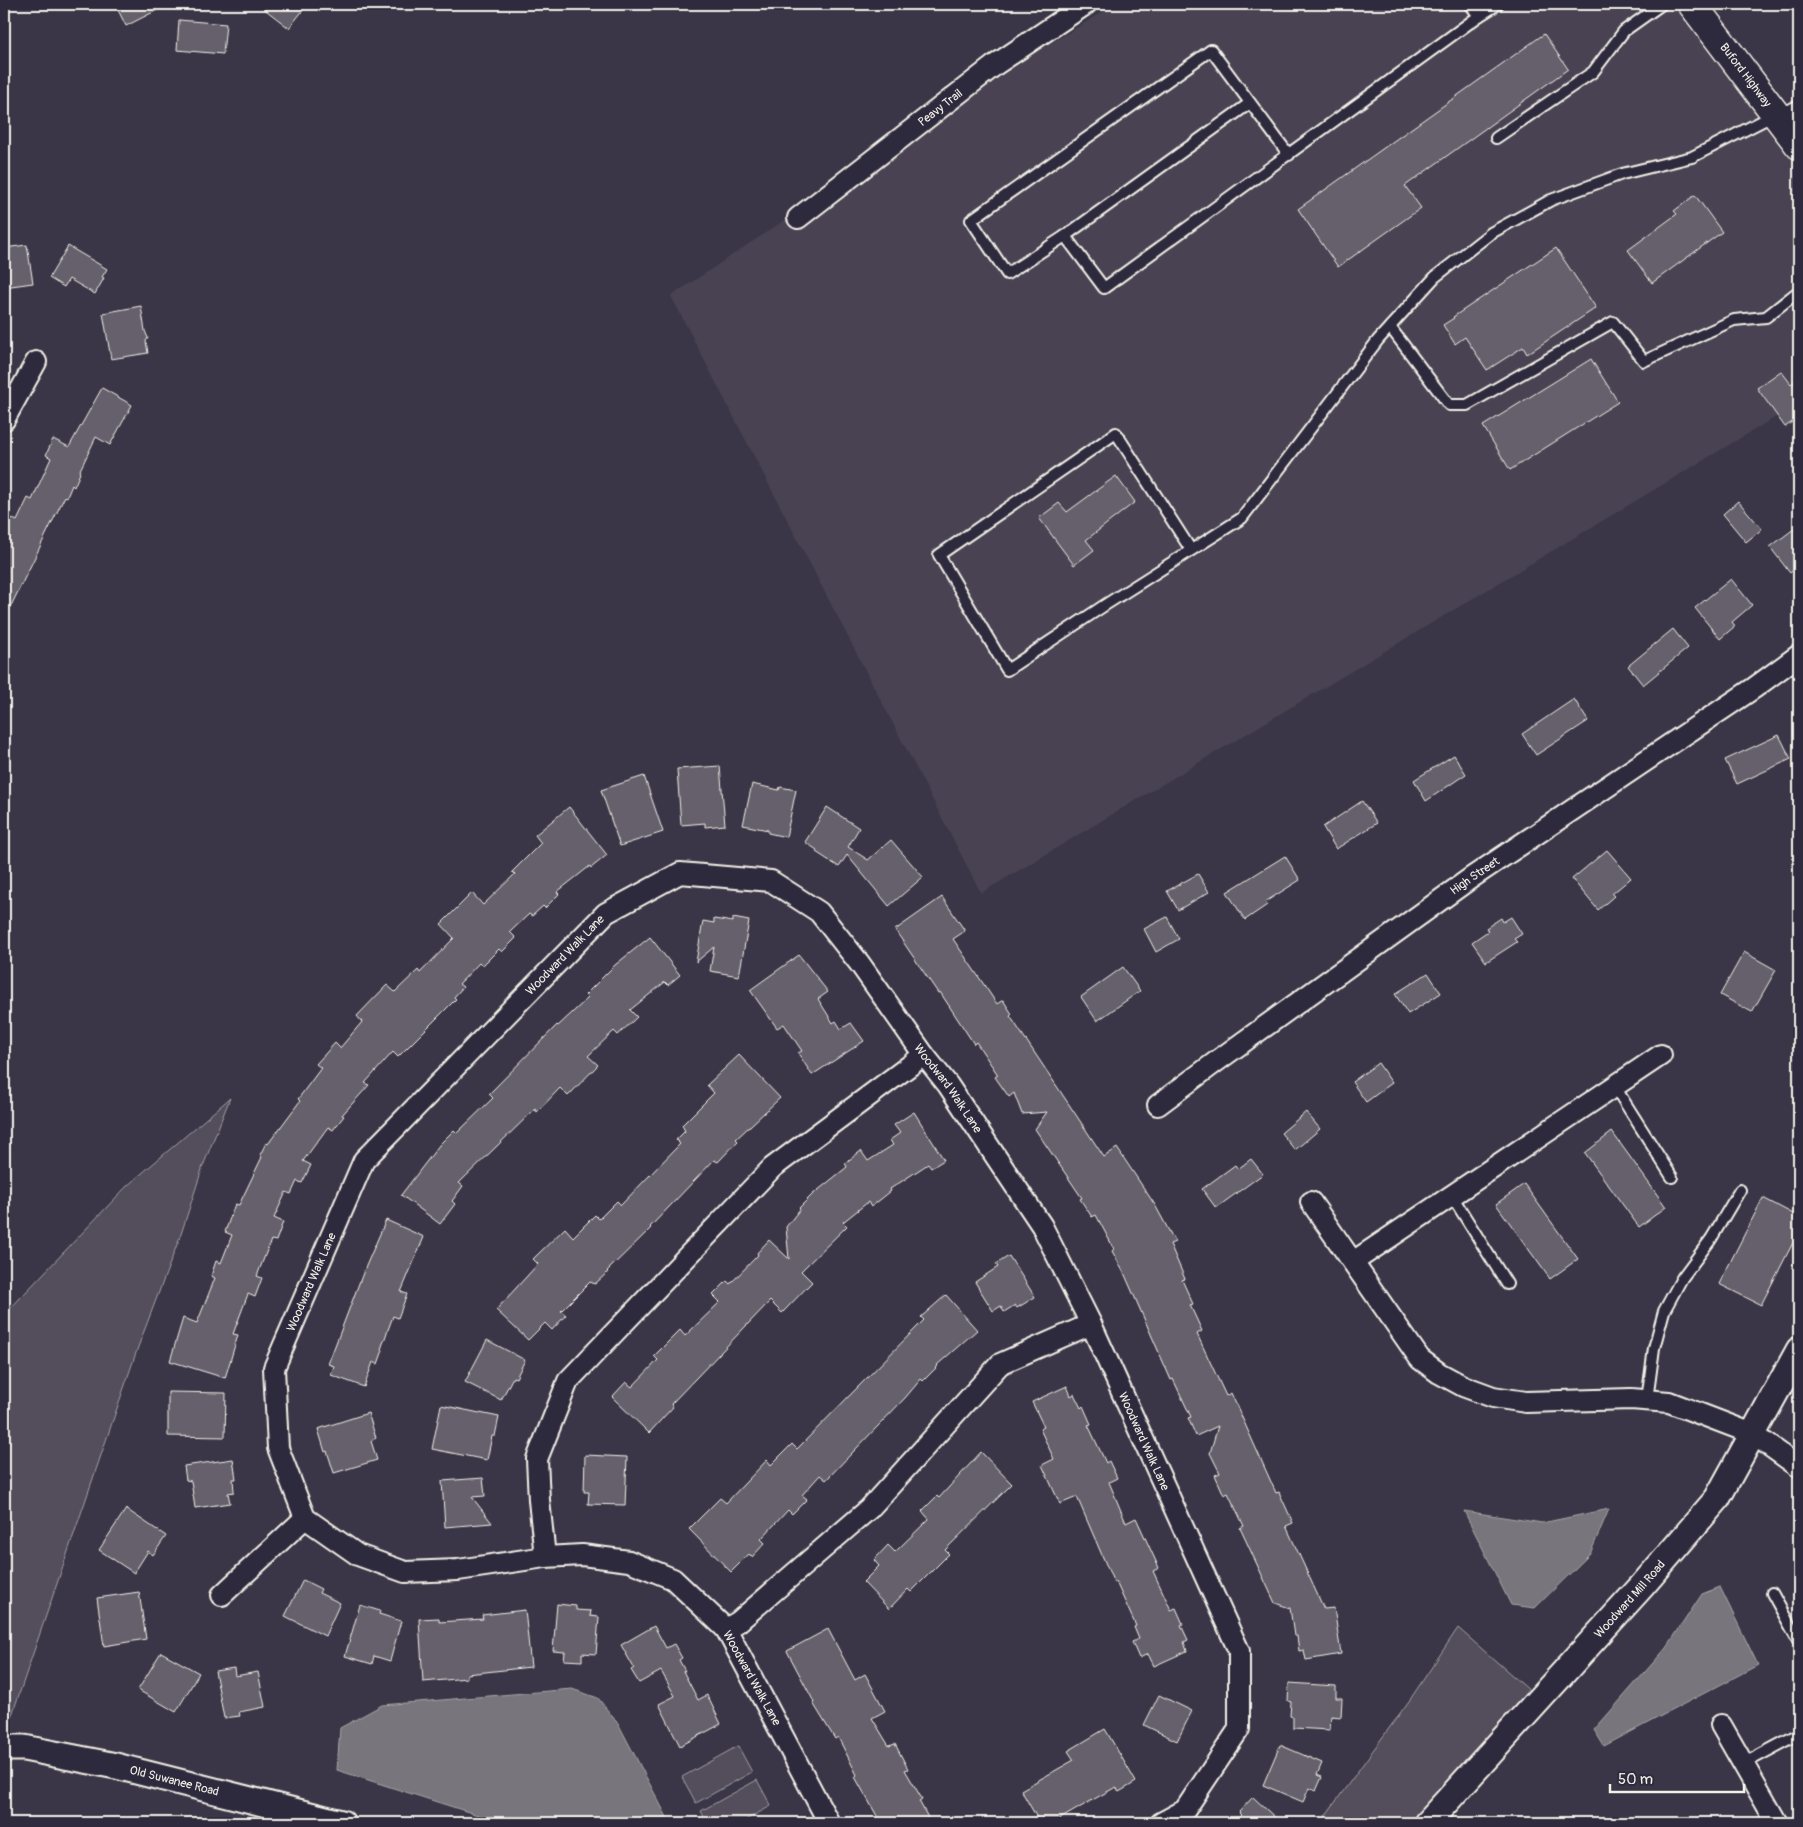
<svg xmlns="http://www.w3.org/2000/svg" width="1803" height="1827" font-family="Pangolin,sans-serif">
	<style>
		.built { fill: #484352 }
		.green { fill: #534e5c; stroke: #a4a0a2 }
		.water { fill: #78747b; stroke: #aaa6a7 }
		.building { fill: #65616c; stroke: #f4f1e8 }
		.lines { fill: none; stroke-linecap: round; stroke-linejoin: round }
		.service-casing { stroke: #f4f1e8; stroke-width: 14 }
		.minor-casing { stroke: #f4f1e8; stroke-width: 24 }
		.tertiary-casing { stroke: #f4f1e8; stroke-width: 29 }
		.primary-casing { stroke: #f4f1e8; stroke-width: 31 }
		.service { stroke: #2f2a3d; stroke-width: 10 }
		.minor { stroke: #2f2a3d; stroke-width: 20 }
		.tertiary { stroke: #2f2a3d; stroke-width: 25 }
		.primary { stroke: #2f2a3d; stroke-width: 28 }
		.labels { text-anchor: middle; stroke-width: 5; stroke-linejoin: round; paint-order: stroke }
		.street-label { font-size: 12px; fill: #f4f1e8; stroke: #2f2a3d }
	</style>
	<rect width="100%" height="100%" fill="#3b3647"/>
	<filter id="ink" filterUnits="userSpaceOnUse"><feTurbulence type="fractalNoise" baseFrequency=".02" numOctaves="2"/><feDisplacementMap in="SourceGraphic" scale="10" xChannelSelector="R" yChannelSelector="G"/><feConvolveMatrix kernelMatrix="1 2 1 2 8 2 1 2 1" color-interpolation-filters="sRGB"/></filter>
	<g filter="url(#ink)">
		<path class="built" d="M1116 4H1699L1799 130V403L981 893 671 296 1038 51Z"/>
		<g class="green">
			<path d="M230 1098 203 1166 181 1234 138 1347 13 1712 4 1731V1315L127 1186Z"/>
			<path d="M1458 1628 1530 1691 1414 1823H1320L1409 1701Z"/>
			<path d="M738 1746 752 1772 696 1803 682 1777Z"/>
			<path d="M757 1780 771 1806 740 1823H707L701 1811Z"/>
		</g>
		<g class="water">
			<path d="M1609 1509 1590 1554 1535 1608 1511 1605 1464 1511 1542 1523Z"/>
			<path d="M1720 1587 1758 1665 1604 1746 1594 1730 1667 1647 1702 1594Z"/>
			<path d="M572 1689 598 1698 619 1725 670 1823H503L337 1770 340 1728 382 1705Z"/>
		</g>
		<g class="building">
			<path d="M115 4H169L126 26Z"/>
			<path d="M258 4H308L289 28Z"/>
			<path d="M179 20 226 24 223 54 177 50Z"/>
			<path d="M1544 34 1568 69 1405 186 1421 208 1338 267 1298 209Z"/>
			<path d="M1695 195 1722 232 1652 283 1628 250 1677 214 1674 211Z"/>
			<path d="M27 245 33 283 4 287V248Z"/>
			<path d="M68 246 107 269 102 277 104 278 95 294 69 279 64 287 49 278Z"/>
			<path d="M1556 248 1596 308 1527 354 1523 347 1487 370 1465 337 1455 344 1443 325 1454 318 1453 317Z"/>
			<path d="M141 306 145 331 148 338 146 341 148 353 111 359 103 313Z"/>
			<path d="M1591 359 1618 402 1510 470 1483 426Z"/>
			<path d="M1781 371 1791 384 1799 378V417L1785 427 1757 388Z"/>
			<path d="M102 388 132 405 110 445 96 437 79 472 80 473 74 487 72 485 67 497 65 496 4 620V527L9 517 17 521 28 498 32 500 51 458 46 455 53 439 69 447Z"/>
			<path d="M1116 476 1135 502 1086 540 1094 550 1074 565 1039 518 1059 503 1067 512Z"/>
			<path d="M1738 501 1762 529 1746 542 1723 514Z"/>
			<path d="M1799 525V566L1790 573 1770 547Z"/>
			<path d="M1731 579 1752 605 1732 622 1735 626 1720 639 1695 608Z"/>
			<path d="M1673 629 1688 648 1643 685 1628 666Z"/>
			<path d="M1574 699 1588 721 1536 755 1522 734Z"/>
			<path d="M1779 735 1791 759 1737 784 1725 760Z"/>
			<path d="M1454 755 1466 774 1426 801 1414 780Z"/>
			<path d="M720 766 725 825 705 827V823L681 825 677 769Z"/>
			<path d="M644 776 663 832 620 846 601 790Z"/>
			<path d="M752 784 779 790 780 787 796 790 786 837 768 833V830L743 825Z"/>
			<path d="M1362 801 1377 823 1336 849 1323 827Z"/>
			<path d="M569 807 607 855 591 868 590 866 557 892 559 894 545 908 543 906 532 916 529 914 510 932 516 938 502 952 499 949 482 966 479 963 459 984 463 987 454 997 456 999 398 1057 393 1052 365 1083 369 1085 342 1115 344 1116 333 1130 328 1127 303 1161 311 1165 302 1183 297 1181 291 1194 286 1192 274 1218 283 1222 276 1241 271 1240 257 1276 262 1278 255 1297 248 1294 233 1334 238 1335 225 1378 170 1361 183 1318 197 1323 215 1278 211 1276 216 1261 221 1263 232 1235 225 1232 235 1204 239 1205 262 1157 260 1155 266 1143 268 1144 300 1101 298 1099 321 1068 316 1064 335 1043 340 1048 362 1022 357 1016 387 985 395 992 418 970 420 973 454 938 441 924 472 893 483 905 515 874 512 872 541 843 535 835Z"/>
			<path d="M827 807 859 828 848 847 868 860 891 840 923 877 889 906 847 855 839 867 816 852 817 850 805 842Z"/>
			<path d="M1607 850 1631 878 1612 894 1614 896 1598 910 1572 879Z"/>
			<path d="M1285 856 1300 880 1265 902 1267 905 1245 920 1227 892Z"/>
			<path d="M1198 874 1209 892 1178 910 1167 891Z"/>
			<path d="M942 897 965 931 953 939 997 1004 1003 1000 1012 1014 1010 1016 1104 1157 1117 1148 1155 1205 1175 1242 1170 1244 1185 1279 1182 1280 1193 1304 1190 1305 1202 1331 1197 1334 1226 1396 1231 1393 1276 1493 1279 1492 1293 1523 1286 1526 1324 1609 1334 1608 1341 1654 1306 1660 1304 1650 1299 1651 1297 1636H1294L1290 1608 1275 1603 1240 1528 1244 1526 1228 1493 1224 1495 1215 1475 1220 1473 1210 1453 1218 1426 1196 1436 1188 1418 1191 1417 1173 1379 1171 1380 1125 1275 1112 1251 1114 1249 1096 1215 1092 1217 1080 1199 1082 1198 1035 1129 1047 1112 1022 1114 1014 1093 1009 1097 995 1077 998 1075 976 1042 974 1044 940 992 938 993 895 930Z"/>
			<path d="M1167 917 1179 939 1156 952 1144 929Z"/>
			<path d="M1511 917 1522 934 1514 939 1517 942 1486 962 1472 942 1488 931 1486 928 1501 918 1503 922Z"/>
			<path d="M733 918 749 921 739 976 710 971 714 947 696 962 703 921 714 923V919L733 922Z"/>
			<path d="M650 937 680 975 668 985 665 982 630 1010 637 1017 618 1035 614 1031 588 1056 598 1065 568 1096 560 1088 537 1112 535 1109 459 1183 463 1186 452 1201 455 1204 440 1224 401 1195 440 1144 454 1130 457 1133 493 1098 489 1094 557 1025 558 1026 588 998 585 995 615 965Z"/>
			<path d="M1744 952 1776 970 1752 1012 1720 995Z"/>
			<path d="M799 955 828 992 818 999 833 1023 836 1021 841 1029 851 1023 864 1041 812 1075 798 1053 802 1051 784 1024 777 1028 750 990Z"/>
			<path d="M1123 967 1140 991 1097 1021 1081 997Z"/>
			<path d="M1428 973 1441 993 1408 1014 1395 994Z"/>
			<path d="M739 1055 780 1098 736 1139 738 1141 718 1162 714 1160 650 1227 651 1228 607 1271 608 1272 595 1284 590 1282 561 1311 566 1315 552 1330 545 1323 528 1340 496 1310 538 1264 533 1259 565 1228 573 1237 595 1215 599 1219 617 1201 621 1205 680 1144 676 1140 685 1131 682 1125 714 1093 707 1085Z"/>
			<path d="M1378 1063 1392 1083 1366 1102 1352 1082Z"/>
			<path d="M914 1112 944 1160 931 1168 928 1164 890 1189 891 1191 871 1207 868 1202 843 1222 847 1226 801 1271 812 1282 782 1313 770 1301 671 1404 673 1407 649 1433 612 1397 626 1382 632 1387 658 1360 654 1356 680 1330 685 1336 720 1302 713 1295 727 1281 730 1284 758 1255 757 1253 769 1240 789 1259 786 1227 800 1209 799 1208 812 1195 847 1167 845 1163 861 1151 868 1161 893 1145 890 1140 900 1133 894 1125Z"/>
			<path d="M1306 1112 1320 1129 1295 1150 1281 1133Z"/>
			<path d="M1612 1132 1666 1207 1639 1227 1585 1153Z"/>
			<path d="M1251 1159 1263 1174 1216 1208 1202 1189 1235 1165 1238 1169Z"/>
			<path d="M1524 1184 1578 1259 1550 1279 1496 1204Z"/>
			<path d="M1763 1198 1799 1217V1231L1761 1305 1719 1284Z"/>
			<path d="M386 1220 424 1237 401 1292 407 1294 398 1318 393 1316 381 1349 383 1350 378 1364 373 1362 364 1387 331 1375 334 1366 328 1364 363 1273Z"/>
			<path d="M1009 1256 1035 1297 1017 1308 1015 1305 1004 1312 1001 1306 993 1311 975 1282 998 1267 996 1264Z"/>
			<path d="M946 1295 977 1330 937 1365 938 1366 923 1381 921 1379 905 1398 826 1480 820 1475 802 1495 807 1499 792 1514 788 1510 761 1539 765 1543 752 1557 749 1554 731 1572 689 1529 720 1498 726 1503 767 1460 771 1465 792 1444 797 1449 924 1320 921 1317Z"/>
			<path d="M487 1340 525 1360 516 1378 513 1377 501 1400 465 1382Z"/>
			<path d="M1067 1386 1071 1396 1074 1394 1081 1408 1083 1406 1091 1424 1088 1425 1106 1463 1109 1461 1117 1478 1109 1482 1126 1523 1136 1518 1159 1568 1153 1571 1171 1610 1176 1608 1183 1624 1181 1625 1188 1640 1184 1642 1187 1651 1154 1666 1148 1654 1139 1658 1132 1642 1139 1639 1134 1627 1136 1626 1116 1582 1114 1583 1077 1497 1060 1504 1042 1465 1054 1459 1040 1429 1044 1427 1032 1402Z"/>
			<path d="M168 1392 226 1393 225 1437 168 1436Z"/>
			<path d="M441 1405 499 1417 495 1436H492L487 1460 432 1449Z"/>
			<path d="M368 1413 376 1438 371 1441 377 1460 334 1473 327 1451 325 1452 318 1429Z"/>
			<path d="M981 1452 1012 1484 945 1550 949 1554 911 1592 908 1589 889 1609 863 1582 879 1566 874 1560 888 1545 895 1552 929 1519 922 1511 937 1496 939 1498Z"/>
			<path d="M585 1455 627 1457 625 1505 588 1504 589 1492H584Z"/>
			<path d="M233 1459 236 1479H233L234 1492 228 1493 230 1503 195 1508 191 1481 186 1480 184 1466Z"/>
			<path d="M483 1478 485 1496 472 1497 492 1523 445 1527 442 1481Z"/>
			<path d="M126 1509 166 1536 153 1555 148 1551 134 1573 99 1550Z"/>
			<path d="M303 1580 321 1589 319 1593 340 1603 325 1636 285 1616Z"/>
			<path d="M139 1592 146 1639 104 1646 97 1598Z"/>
			<path d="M557 1604 576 1606V1610L591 1611 590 1616 599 1617 596 1654 582 1653V1661L564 1660 565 1652 553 1651Z"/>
			<path d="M360 1605 380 1611 379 1614 401 1621 390 1661 374 1656 372 1664 345 1656Z"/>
			<path d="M525 1610 531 1667 467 1674V1678L423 1682 419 1619 439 1618V1622L483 1619 482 1615Z"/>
			<path d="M654 1626 666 1648 674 1644 682 1658 679 1660 685 1671H683L698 1700 707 1695 721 1724 680 1746 659 1704 675 1696 661 1671 639 1683 631 1670 634 1668 621 1645Z"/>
			<path d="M828 1629 855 1680 865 1674 885 1711 872 1718 889 1746 895 1744 908 1769 905 1770 922 1799 919 1801 931 1823H881L855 1777 857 1775 838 1737 835 1739 813 1703 814 1702 787 1651Z"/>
			<path d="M161 1652 199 1673 176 1712 138 1690Z"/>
			<path d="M234 1668 235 1676 258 1672 265 1707 239 1712 240 1716 224 1718 215 1671Z"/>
			<path d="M1289 1683 1336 1686V1698H1342L1341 1717 1331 1716 1330 1730 1293 1728V1717L1290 1716 1291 1702 1288 1701Z"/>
			<path d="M1159 1695 1192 1711 1177 1741 1144 1725Z"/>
			<path d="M1105 1729 1136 1782 1119 1792 1116 1787 1096 1798 1060 1819 1063 1823H1040L1021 1790 1074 1760 1068 1751Z"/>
			<path d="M1280 1745 1322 1763 1317 1775 1322 1777 1316 1791 1309 1788 1303 1802 1263 1785Z"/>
			<path d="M1253 1797 1281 1823H1234L1242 1815 1239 1812Z"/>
		</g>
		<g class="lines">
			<g class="service-casing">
				<g id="service">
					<path d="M1470 4 1479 16"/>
					<path d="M1496 138 1593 72 1624 31 1662 4"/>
					<path d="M1289 155 1211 50 971 220 1007 274 1065 236 1104 288 1479 16 1498 4"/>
					<path d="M1065 236 1250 103"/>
					<path d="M1390 327 1449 405H1467L1613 322 1644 361 1734 320 1766 317 1799 291"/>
					<path d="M1191 550 1116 433 939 555 1007 670 1105 605 1242 518 1378 340 1435 277 1491 233 1551 200 1622 174 1692 157 1776 114 1799 106"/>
					<path d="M1615 1087 1672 1177"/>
					<path d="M1452 1196 1507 1284"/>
					<path d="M1647 1400 1654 1348 1664 1311 1682 1278 1711 1239 1740 1190"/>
					<path d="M1772 1593 1799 1642"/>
					<path d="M1743 1764 1799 1734"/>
				</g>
			</g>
			<g class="minor-casing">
				<g id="minor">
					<path id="s1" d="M798 218 995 65 1086 4"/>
					<path d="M4 420 36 362"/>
					<path id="s2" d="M1158 1105 1217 1061 1471 878 1754 688 1799 655"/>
					<path d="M1311 1202 1420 1359 1439 1373 1463 1386 1493 1397 1526 1402 1631 1399 1669 1402 1753 1434 1799 1467"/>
					<path d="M1353 1262 1661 1055"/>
					<path d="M545 1557 539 1500 537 1459 568 1381 772 1168 924 1055"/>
					<path d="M222 1595 305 1518"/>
					<path d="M726 1629 738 1622 869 1509 1000 1364 1091 1324"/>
					<path d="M1721 1725 1777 1823"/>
					<path id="s3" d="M829 1823 726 1629 673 1579 629 1561 582 1555 545 1557 458 1570 405 1572 358 1555 305 1518 278 1448 274 1368 364 1160 606 913 680 873 771 881 819 912 860 964 924 1055 948 1085 1042 1226 1091 1324 1239 1651V1729L1185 1810 1161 1823"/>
				</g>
			</g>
			<g class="tertiary-casing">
				<g id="tertiary">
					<path id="s4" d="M4 1748H24L116 1766 342 1823"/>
					<path id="s5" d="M1427 1823 1642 1586 1717 1499 1799 1350"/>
				</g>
			</g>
			<g class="primary-casing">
				<g id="primary">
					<path id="s6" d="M1692 4 1799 145"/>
				</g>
			</g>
			<use href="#service" class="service"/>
			<use href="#minor" class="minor"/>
			<use href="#tertiary" class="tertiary"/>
			<use href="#primary" class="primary"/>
		</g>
	</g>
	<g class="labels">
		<g class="street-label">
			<text dy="4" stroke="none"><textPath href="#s6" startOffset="89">Buford Highway</textPath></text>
			<text dy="4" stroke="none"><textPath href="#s1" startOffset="180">Peavy Trail</textPath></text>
			<text dy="4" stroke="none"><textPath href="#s2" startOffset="391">High Street</textPath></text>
			<text dy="4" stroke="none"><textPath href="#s3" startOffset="1349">Woodward Walk Lane</textPath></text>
			<text dy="4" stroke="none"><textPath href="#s3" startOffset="1859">Woodward Walk Lane</textPath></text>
			<text dy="4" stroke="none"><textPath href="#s3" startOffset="929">Woodward Walk Lane</textPath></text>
			<text dy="4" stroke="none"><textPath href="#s3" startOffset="2264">Woodward Walk Lane</textPath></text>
			<text dy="4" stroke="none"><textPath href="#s5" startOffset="302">Woodward Mill Road</textPath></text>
			<text transform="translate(752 1678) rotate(61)" y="4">Woodward Walk Lane</text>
			<text dy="4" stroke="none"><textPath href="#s4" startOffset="174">Old Suwanee Road</textPath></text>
		</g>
	</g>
	<rect width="1803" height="1827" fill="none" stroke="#2f2a3d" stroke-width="20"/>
	<rect x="10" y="10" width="1783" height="1807" fill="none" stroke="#f4f1e8" stroke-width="2" filter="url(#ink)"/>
	<path d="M1610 1784v8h134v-8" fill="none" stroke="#f4f1e8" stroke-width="2.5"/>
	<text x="1618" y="1784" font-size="15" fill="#f4f1e8" stroke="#2f2a3d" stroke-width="4" paint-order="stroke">50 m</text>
</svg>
